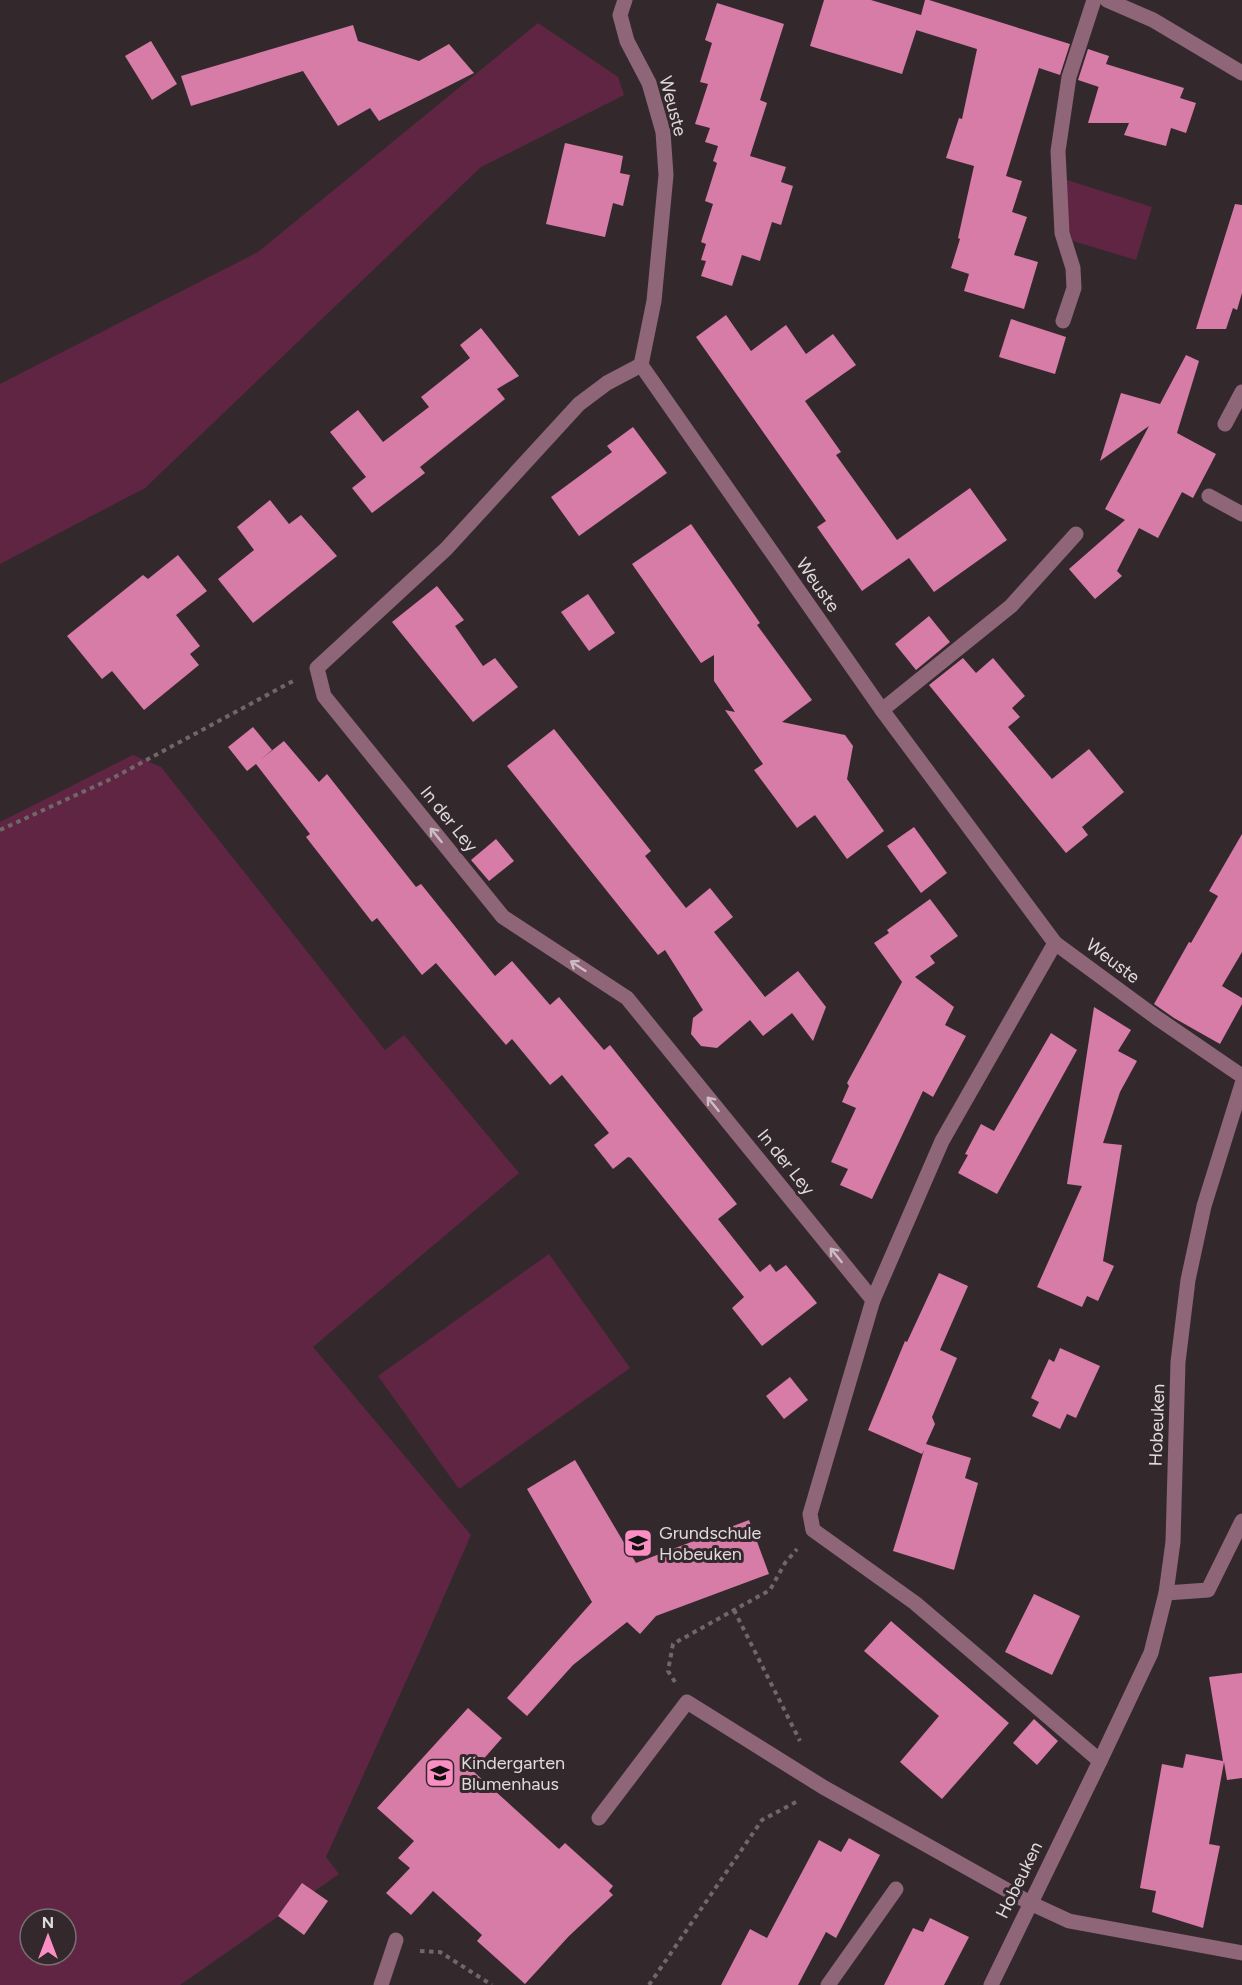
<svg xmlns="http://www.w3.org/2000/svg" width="1242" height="1985" font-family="Figtree,sans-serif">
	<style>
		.green { fill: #602543; fill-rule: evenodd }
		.building { fill: #d77ba7 }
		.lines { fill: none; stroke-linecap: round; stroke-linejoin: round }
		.path { stroke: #70676b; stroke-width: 4; stroke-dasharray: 4.5 4.5; stroke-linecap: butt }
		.minor { stroke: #8e6678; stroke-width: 15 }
		.oneway { stroke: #ccbdc4 }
		.labels { text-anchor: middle; stroke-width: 6; stroke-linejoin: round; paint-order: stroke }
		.street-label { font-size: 18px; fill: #e1dadd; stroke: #33292d }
		.poi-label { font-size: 18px; fill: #e1dadd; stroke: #33292d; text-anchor: start }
	</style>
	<rect width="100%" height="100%" fill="#33292d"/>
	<g class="green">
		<path d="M538 23 618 77 624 95 481 167 145 488 0 564V384L258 252Z"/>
		<path d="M1067 180 1152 207 1136 260 1073 241 1066 221Z"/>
		<path d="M133 755 161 767 385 1050 404 1035 519 1173 313 1347 471 1535 423 1644 326 1857 339 1874 180 1985H0V822ZM30 1919H66V1955H30Z"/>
		<path d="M549 1254 630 1368 459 1489 378 1376Z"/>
	</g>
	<g class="building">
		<path d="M824 0H871L921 15 925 0H929L1070 44 1060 75 1039 68 1006 176 1022 181 1012 212 1027 217 1014 255 1038 262 1024 309 964 291 969 274 951 268 960 239 958 238 974 166 946 158 959 118 962 119 977 49 916 30 921 16 902 74 810 46Z"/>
		<path d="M717 3 784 24 760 100 767 103 750 156 786 167 781 182 793 186 781 225 772 222 760 261 742 255 732 286 701 276 706 261 701 260 706 244 701 242 713 204 705 201 717 163 713 161 718 146 705 142 710 128 695 124 708 84 700 82 712 43 705 40Z"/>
		<path d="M353 25 358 41 419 61 449 44 474 73 379 121 370 108 338 126 303 71 191 106 181 76Z"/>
		<path d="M151 41 177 84 152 100 125 56Z"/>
		<path d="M1088 49 1109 56 1106 64 1184 88 1180 98 1196 103 1186 133 1171 128 1166 146 1124 135 1129 123H1088L1100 82 1099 87 1078 80Z"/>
		<path d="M565 143 623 156 620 173 630 175 623 206 613 203 605 237 546 224Z"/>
		<path d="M1235 204 1242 205V293L1237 310 1233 308 1226 329H1196Z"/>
		<path d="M726 315 751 351 786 325 806 354 833 334 856 365 805 401 841 452 836 455 897 540 970 488 1007 540 934 592 909 558 862 591 817 527 826 521 696 337Z"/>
		<path d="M1011 319 1066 337 1055 374 999 357Z"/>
		<path d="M481 328 519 376 497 389 505 399 420 467 425 473 372 513 352 488 366 477 330 432 358 410 383 442 429 407 421 397 470 358 460 345Z"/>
		<path d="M1186 355 1199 361 1177 433 1216 454 1193 498 1182 492 1158 538 1139 528 1117 571 1122 576 1095 599 1069 569 1125 520 1105 509 1149 426 1100 461 1121 393 1160 404Z"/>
		<path d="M633 427 667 473 579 536 551 497 612 452 607 446Z"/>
		<path d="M270 500 289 524 301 515 337 556 253 623 218 579 254 550 237 527Z"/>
		<path d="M691 524 760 623 757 625 812 700 782 722 845 735 853 746 847 779 884 831 847 859 815 815 797 828 754 770 763 764 725 710 735 712 714 681V655L701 663 632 564Z"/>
		<path d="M178 555 207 591 176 615 200 646 190 654 199 665 144 710 112 671 102 679 67 636 143 575 148 579Z"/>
		<path d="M437 586 464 620 455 626 483 666 495 658 518 687 473 722 392 622Z"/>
		<path d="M588 594 615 633 589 651 561 612Z"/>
		<path d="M929 616 950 642 916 670 895 644Z"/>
		<path d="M963 658 976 673 993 658 1025 696 1012 708 1020 717 1008 727 1052 779 1089 749 1124 792 1082 827 1088 835 1066 853 929 685Z"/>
		<path d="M253 727 272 750 260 760 284 741 319 782 327 774 416 887 421 884 495 976 512 961 550 1005 559 997 604 1050 610 1045 737 1204 718 1219 760 1272 770 1264 776 1272 786 1265 817 1303 762 1346 732 1308 744 1297 631 1158 628 1157 613 1169 594 1145 609 1133 562 1075 550 1085 512 1039 506 1045 436 963 422 975 377 918 372 922 306 837 310 834 256 764 247 771 228 747Z"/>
		<path d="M554 729 651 851 645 856 686 908 710 888 733 917 714 932 765 997 798 971 826 1007 813 1041 792 1013 763 1036 750 1020 717 1048 701 1046 691 1034 693 1018 703 1010 665 950 658 955 507 766Z"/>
		<path d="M914 827 947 873 921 893 887 846Z"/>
		<path d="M1242 834V952L1222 986 1242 998V1004L1220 1044 1174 1018 1154 1004 1189 942 1191 943 1218 896 1209 891Z"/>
		<path d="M496 839 514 861 489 881 471 860Z"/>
		<path d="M930 899 958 936 930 956 935 963 915 977 954 1007 945 1025 966 1036 933 1097 923 1091 872 1199 840 1185 848 1169 831 1162 856 1108 842 1102 849 1086 847 1083 902 982 874 943 889 933 887 930Z"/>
		<path d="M1094 1007 1131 1030 1118 1051 1137 1061 1120 1092 1103 1143 1122 1145 1103 1261 1114 1266 1098 1301 1087 1296 1082 1307 1037 1287 1082 1186 1067 1184Z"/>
		<path d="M1051 1033 1077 1050 997 1194 958 1173 968 1155 965 1154 981 1124 994 1131Z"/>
		<path d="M939 1273 968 1286 940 1350 957 1358 932 1417 935 1424 926 1444 971 1458 965 1478 978 1483 954 1570 893 1551 924 1450 922 1454 868 1430 905 1341 907 1342Z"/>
		<path d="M1060 1348 1100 1366 1076 1418 1067 1414 1060 1429 1032 1416 1039 1402 1031 1398 1049 1359 1054 1362Z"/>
		<path d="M790 1377 808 1400 784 1419 766 1396Z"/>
		<path d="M575 1460 636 1563 749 1520 769 1574 656 1616 640 1634 627 1622 573 1665 527 1716 507 1698 592 1602 527 1489Z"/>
		<path d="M1034 1594 1080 1616 1052 1675 1005 1652Z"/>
		<path d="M891 1621 1009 1723 942 1799 900 1762 939 1716 864 1651Z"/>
		<path d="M1242 1673V1778L1227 1780 1224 1762 1209 1844 1220 1846 1203 1928 1152 1912 1156 1891 1140 1888 1162 1764 1183 1768 1186 1754 1223 1761 1209 1677Z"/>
		<path d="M468 1708 502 1738 473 1771 559 1849 565 1843 613 1886 609 1891 613 1895 569 1936 525 1984 477 1941 482 1935 433 1891 411 1915 386 1893 410 1868 398 1858 414 1841 377 1808Z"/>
		<path d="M1034 1719 1058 1741 1037 1765 1013 1743Z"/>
		<path d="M849 1838 880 1855 836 1938 826 1932 798 1985H721L750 1929 767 1938 819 1840 841 1852Z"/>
		<path d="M302 1883 328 1901 304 1935 278 1916Z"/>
		<path d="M930 1918 969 1937 944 1985H884L913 1928 923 1932Z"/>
	</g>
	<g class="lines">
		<g class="path">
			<path d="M0 830 113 778 293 681"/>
			<path d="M734 1610 800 1741"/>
			<path d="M675 1682 668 1671 673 1644 770 1590 785 1563 797 1549"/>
			<path d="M420 1951 440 1952 492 1985"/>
			<path d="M649 1985 762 1820 796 1802"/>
		</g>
		<g class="minor">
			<path d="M625 0 620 15 627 41 649 83 663 132 666 175 654 301 641 365 882 710 1055 943 1157 1018 1242 1076"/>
			<path d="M1107 0 1153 20 1242 73"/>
			<path d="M1063 321 1074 288 1073 268 1062 233 1058 151 1069 77 1094 0"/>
			<path d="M641 365 607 383 579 404 446 549 317 668 324 696 503 917 627 998 873 1300"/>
			<path d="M1225 424 1242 392"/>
			<path d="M1209 496 1242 514"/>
			<path d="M882 710 1011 606 1076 534"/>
			<path d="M1055 943 942 1141 873 1300 810 1514 813 1530 915 1603 1100 1761"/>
			<path d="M1166 1593 1208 1590 1242 1521"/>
			<path d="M599 1818 687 1702 823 1787 1030 1903 1069 1921 1242 1953"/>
			<path d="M381 1985 396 1940"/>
			<path d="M828 1985 896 1889"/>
			<path d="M991 1985 1100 1761 1151 1653 1166 1593 1173 1542 1178 1362 1188 1280 1204 1206 1242 1084"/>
		</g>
	</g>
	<defs><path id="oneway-shaft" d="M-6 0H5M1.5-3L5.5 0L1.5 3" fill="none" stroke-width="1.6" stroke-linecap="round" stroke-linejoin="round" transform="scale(1.5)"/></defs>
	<g class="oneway">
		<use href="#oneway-shaft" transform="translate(436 835) rotate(-129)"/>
		<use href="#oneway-shaft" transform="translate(578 966) rotate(-147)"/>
		<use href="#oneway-shaft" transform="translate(713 1104) rotate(-129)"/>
		<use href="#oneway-shaft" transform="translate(836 1255) rotate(-129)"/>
	</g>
	<defs>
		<g id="school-square" transform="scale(1.5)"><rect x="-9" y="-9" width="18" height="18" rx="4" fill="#fb8fc3" stroke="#33292d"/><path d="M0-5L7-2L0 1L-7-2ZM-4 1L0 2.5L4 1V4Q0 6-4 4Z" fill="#111"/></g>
	</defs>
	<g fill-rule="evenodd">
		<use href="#school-square" x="638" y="1543"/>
		<use href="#school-square" x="440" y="1773"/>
	</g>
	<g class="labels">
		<g class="street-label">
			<text transform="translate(673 106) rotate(75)" y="6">Weuste</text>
			<text transform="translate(818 585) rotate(55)" y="6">Weuste</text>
			<text transform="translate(449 819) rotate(51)" y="6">In der Ley</text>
			<text transform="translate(1113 961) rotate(37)" y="6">Weuste</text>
			<text transform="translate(786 1162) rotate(51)" y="6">In der Ley</text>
			<text transform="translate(1157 1425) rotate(-88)" y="6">Hobeuken</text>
			<text transform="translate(1019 1880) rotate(-64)" y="6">Hobeuken</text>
		</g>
		<g class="poi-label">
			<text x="659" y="1539">Grundschule<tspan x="659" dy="21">Hobeuken</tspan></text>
			<text x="461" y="1769">Kindergarten<tspan x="461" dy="21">Blumenhaus</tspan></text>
		</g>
	</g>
	<g transform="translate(48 1937)"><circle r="28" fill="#33292d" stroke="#797073" stroke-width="1.5"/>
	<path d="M0-4.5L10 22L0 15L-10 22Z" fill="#fb8fc3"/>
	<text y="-9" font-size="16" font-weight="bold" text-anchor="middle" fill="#e1dadd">N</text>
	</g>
</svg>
